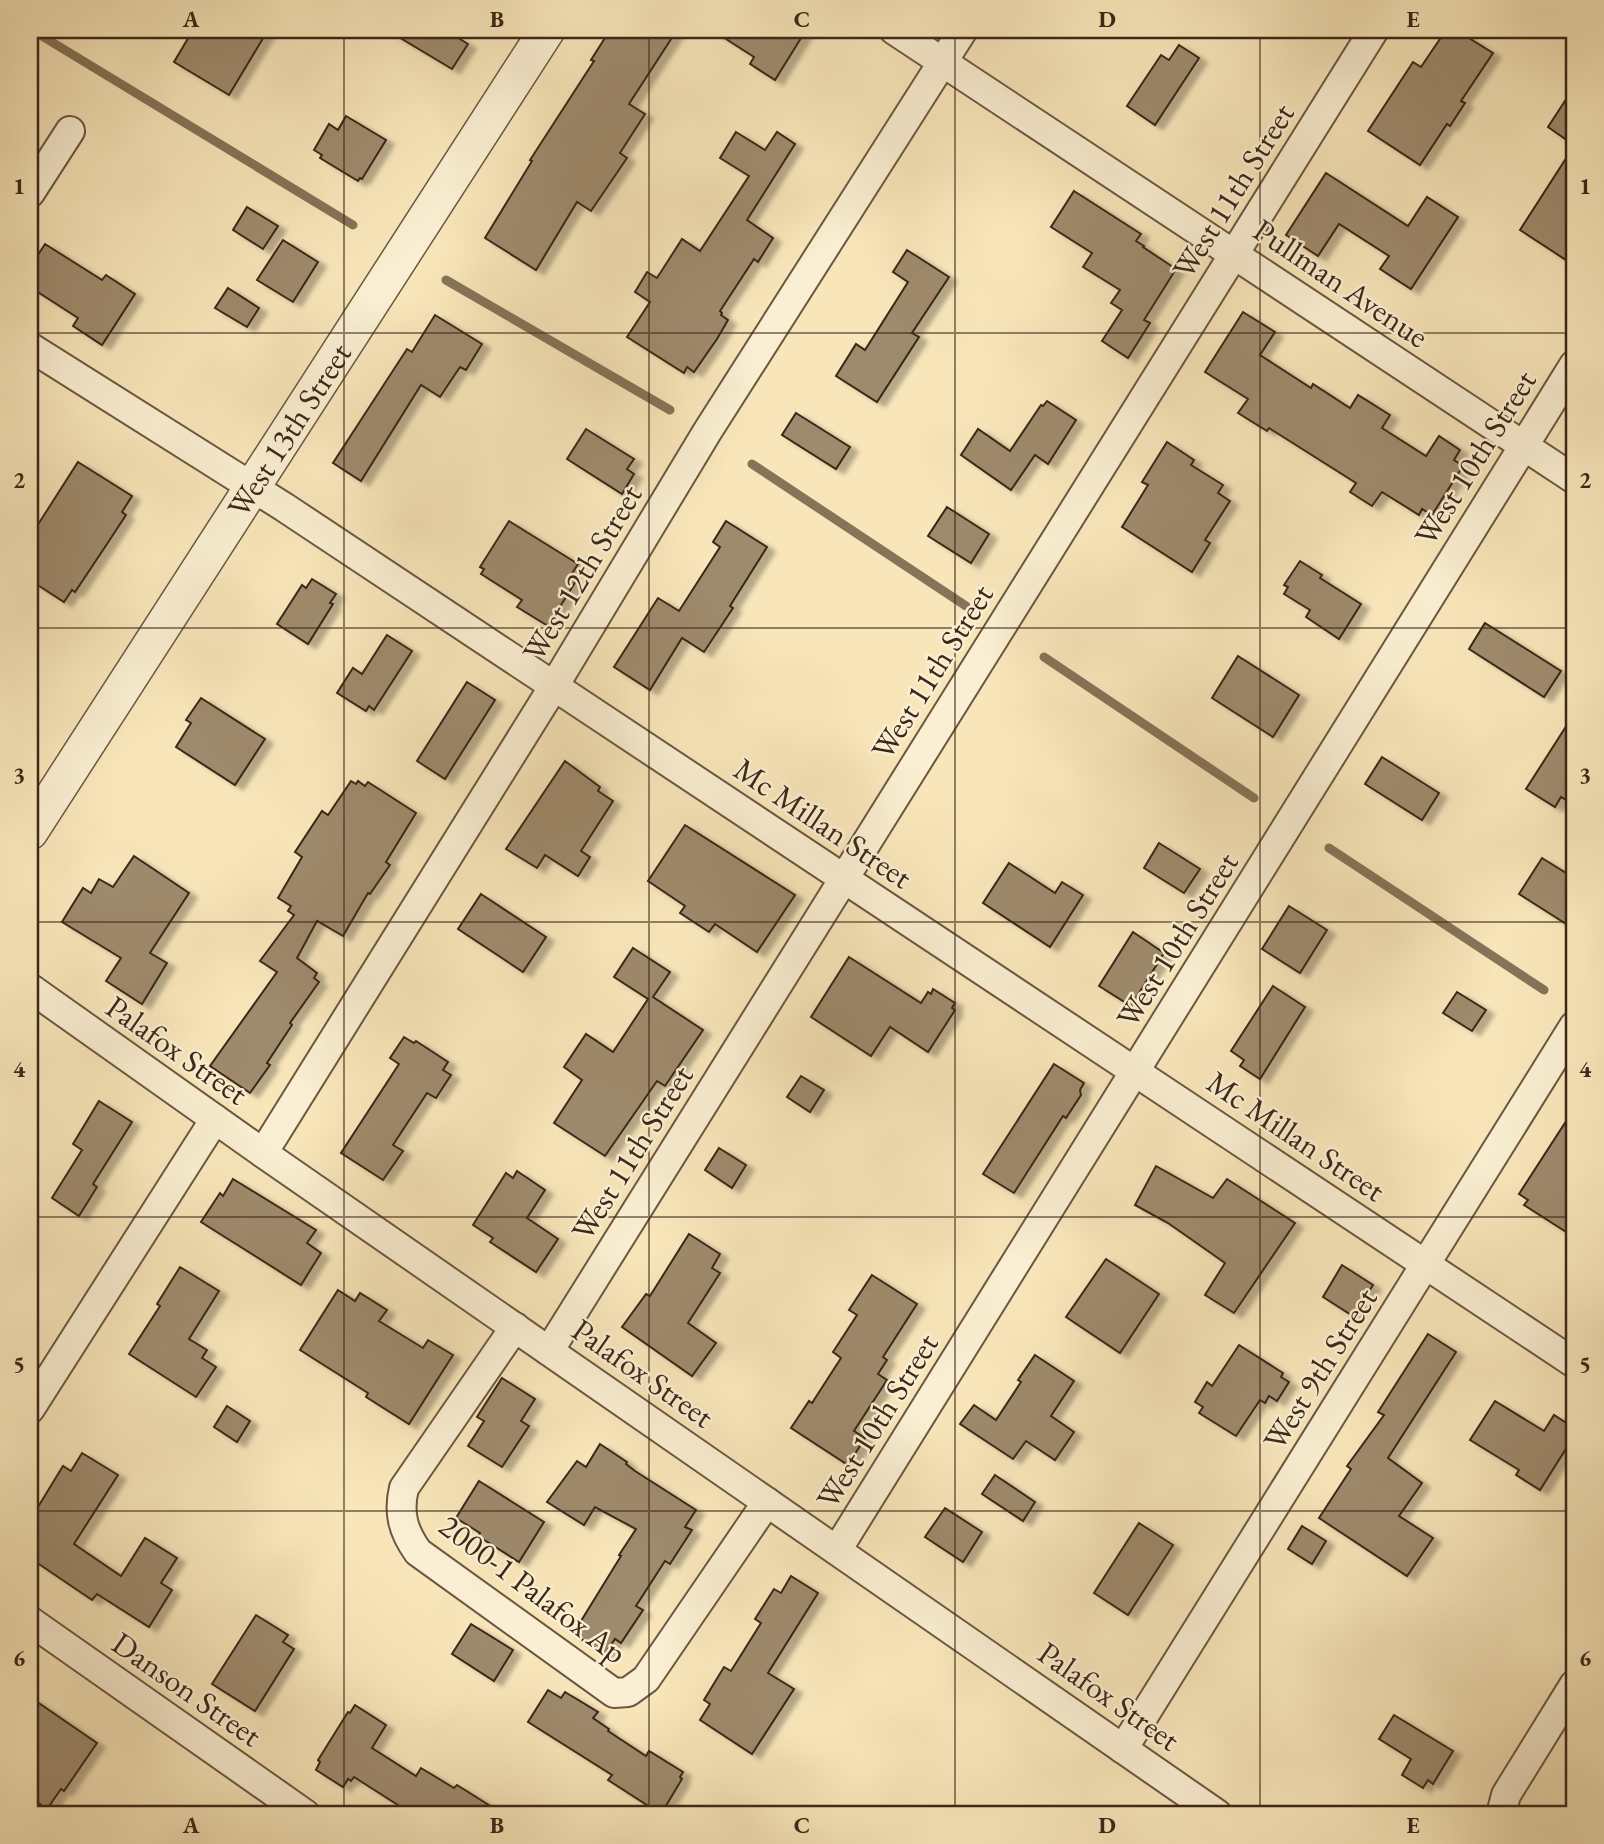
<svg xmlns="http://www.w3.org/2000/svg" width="1604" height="1844" font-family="'EB Garamond',serif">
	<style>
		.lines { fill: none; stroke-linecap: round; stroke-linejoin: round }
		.stream { stroke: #867358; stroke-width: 9 }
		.building { fill: #9e8a6c; stroke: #3c2718; stroke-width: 2; filter: url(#shadow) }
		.minor-casing { stroke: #6b5740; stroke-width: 32 }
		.tertiary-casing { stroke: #6b5740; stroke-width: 38 }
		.minor { stroke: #faefd2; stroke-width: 28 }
		.tertiary { stroke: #faefd2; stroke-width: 35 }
		.grid { fill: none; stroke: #3c2718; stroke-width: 2; stroke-opacity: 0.55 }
		.labels { text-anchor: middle; stroke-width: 5; stroke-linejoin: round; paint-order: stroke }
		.street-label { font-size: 32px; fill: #3c2718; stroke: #faefd2 }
		.neatline { fill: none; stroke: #3c2718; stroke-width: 2.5 }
		.grid-label { font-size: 23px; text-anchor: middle; font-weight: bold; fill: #3c2718 }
	</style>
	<defs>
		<filter id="shadow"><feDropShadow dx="8" dy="4.5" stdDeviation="2" flood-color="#0004"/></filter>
	</defs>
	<rect width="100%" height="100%" fill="#f8e6ba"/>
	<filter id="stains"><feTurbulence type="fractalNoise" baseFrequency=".00286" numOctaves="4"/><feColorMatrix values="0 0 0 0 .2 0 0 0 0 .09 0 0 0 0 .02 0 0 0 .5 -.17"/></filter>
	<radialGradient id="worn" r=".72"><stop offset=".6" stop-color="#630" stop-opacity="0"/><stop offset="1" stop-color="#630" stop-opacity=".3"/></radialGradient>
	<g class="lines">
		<g class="stream">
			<path d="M32 30 353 225"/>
			<path d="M446 280 670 410"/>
			<path d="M752 464 966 606"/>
			<path d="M1044 657 1254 798"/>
			<path d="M1329 848 1544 990"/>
		</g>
	</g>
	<g class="building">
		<path d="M193 30H268L229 95 174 62Z"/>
		<path d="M387 30H445L468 44 452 69Z"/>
		<path d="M610 30H677L629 104 645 114 620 153 627 158 591 211 577 202 536 270 485 238 532 161 530 160 594 61 591 60Z"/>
		<path d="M712 30H806L775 80 750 64 754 57Z"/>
		<path d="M1446 30H1456L1493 53 1461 101 1465 103 1450 126 1447 124 1420 165 1368 131 1413 62 1421 67Z"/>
		<path d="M1179 45 1199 58 1155 125 1127 106 1161 55 1169 60Z"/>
		<path d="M1574 87V145L1548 127Z"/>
		<path d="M346 116 386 140 362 179 360 178 358 181 320 158 322 155 314 150 329 124 338 130Z"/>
		<path d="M736 132 765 150 777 132 795 144 747 220 773 238 758 262 754 259 720 311 722 313 721 315 728 320 717 339 694 372 687 367 684 373 627 337 650 302 635 292 647 272 657 278 682 239 700 251 749 176 720 158Z"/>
		<path d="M1574 146V247L1566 260 1520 230Z"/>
		<path d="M1326 173 1408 226 1427 197 1458 217 1411 289 1380 269 1389 256 1339 224 1318 256 1286 235Z"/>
		<path d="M1074 191 1141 234 1136 241 1144 246 1143 247 1176 269 1144 320 1150 323 1128 358 1102 341 1122 310 1111 303 1120 290 1083 267 1092 253 1051 227Z"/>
		<path d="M247 207 278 226 263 249 233 230Z"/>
		<path d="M283 240 318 262 293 302 257 280Z"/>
		<path d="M45 244 102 280 106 275 135 294 102 345 73 326 78 318 30 287V267Z"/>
		<path d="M907 250 949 277 912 333 919 337 877 402 836 376 856 344 865 350 908 282 893 272Z"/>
		<path d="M228 288 259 308 247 327 215 308Z"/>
		<path d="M1243 312 1275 332 1260 355 1311 388 1313 384 1350 408 1358 395 1390 415 1382 428 1426 456 1439 436 1460 450 1454 460 1463 466 1432 515 1422 509 1419 515 1382 492 1372 506 1350 492 1356 483 1269 428 1267 431 1238 413 1248 399 1205 372Z"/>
		<path d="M435 315 482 344 466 370 460 367 440 397 421 385 361 481 333 463 407 349 412 352Z"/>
		<path d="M1047 401 1076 420 1048 464 1035 455 1011 490 961 455 978 429 1010 451 1041 405 1043 406Z"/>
		<path d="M796 413 850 447 836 469 782 435Z"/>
		<path d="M586 429 634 459 627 469 634 474 622 494 567 459Z"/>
		<path d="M1167 442 1194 460 1191 465 1223 485 1218 493 1230 501 1205 540 1210 543 1192 572 1122 527 1148 485 1142 482Z"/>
		<path d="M78 462 132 496 122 512 126 515 107 544 75 592 72 590 64 602 30 580V537Z"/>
		<path d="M947 507 989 534 971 563 928 536Z"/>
		<path d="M509 521 578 564 570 577 576 581 548 626 517 607 522 600 481 574 484 569 480 567Z"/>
		<path d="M726 521 767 547 730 606 733 608 704 652 682 638 650 690 614 667 658 598 679 611 720 547 713 542Z"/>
		<path d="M1300 561 1322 575 1320 578 1361 604 1339 639 1306 617 1310 610 1284 594 1288 587 1284 585Z"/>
		<path d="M312 579 336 594 330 603 333 604 308 644 277 624 302 585 306 588Z"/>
		<path d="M1485 623 1561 671 1544 697 1469 649Z"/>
		<path d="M387 635 412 651 374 710 369 706 366 711 337 693 353 668 362 674Z"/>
		<path d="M1238 656 1299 695 1273 737 1212 698Z"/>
		<path d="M467 682 495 700 445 779 417 761Z"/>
		<path d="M201 698 265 739 235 785 176 747 191 723 186 720Z"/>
		<path d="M1574 714V805L1561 797 1555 807 1526 789Z"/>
		<path d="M1382 757 1439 793 1422 820 1365 784Z"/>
		<path d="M565 761 600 787 598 791 613 801 581 851 590 857 578 876 545 855 537 868 506 849Z"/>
		<path d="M351 781 356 784 358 781 365 786 368 782 416 813 386 862 390 865 370 894 368 893 343 936 317 921 297 958 317 973 314 978 319 982 290 1023 292 1025 267 1063 270 1065 250 1093 210 1066 277 972 260 961 294 915 288 911 291 906 278 898 302 857 295 852 322 811 328 815Z"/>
		<path d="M685 825 795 895 757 952 715 924 709 932 680 913 685 906 648 881Z"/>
		<path d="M1159 843 1200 869 1184 893 1144 868Z"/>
		<path d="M134 856 189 893 150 953 167 963 142 1004 106 981 121 958 62 922 83 888 91 893 99 879 113 887Z"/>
		<path d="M1542 858 1574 878V929L1519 894Z"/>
		<path d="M1009 863 1055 893 1062 882 1083 895 1050 947 983 903Z"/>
		<path d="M481 894 546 937 523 972 458 929Z"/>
		<path d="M1289 906 1327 930 1300 973 1262 949Z"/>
		<path d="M1133 932 1164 953 1131 1006 1099 986Z"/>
		<path d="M633 948 670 972 653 997 703 1030 665 1086 657 1081 605 1156 554 1123 582 1080 564 1067 586 1034 613 1052 648 999 614 977Z"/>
		<path d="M849 957 921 1003 928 992 931 994 933 989 955 1003 952 1008 955 1010 928 1052 890 1027 871 1056 811 1017Z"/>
		<path d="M1273 986 1305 1007 1260 1079 1240 1066 1244 1060 1231 1051Z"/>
		<path d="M1457 992 1486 1010 1472 1031 1443 1013Z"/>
		<path d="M404 1037 414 1043 416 1041 448 1062 443 1070 451 1075 436 1098 427 1093 393 1145 403 1151 383 1180 341 1153 399 1064 390 1058Z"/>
		<path d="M1054 1064 1084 1083 1080 1090 1081 1095 1066 1118 1063 1116 1014 1193 983 1174Z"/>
		<path d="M801 1076 824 1090 810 1112 787 1097Z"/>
		<path d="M99 1101 132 1122 93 1184 97 1187 79 1216 52 1198 82 1150 73 1144Z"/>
		<path d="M1574 1109V1237L1524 1205 1528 1200 1519 1194Z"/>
		<path d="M719 1148 746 1165 732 1188 705 1170Z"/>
		<path d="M1156 1166 1213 1198 1227 1179 1295 1223 1234 1313 1205 1295 1225 1263 1168 1223 1135 1205Z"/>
		<path d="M517 1171 545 1190 527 1218 558 1239 536 1272 490 1242 493 1238 473 1225 506 1173 513 1178Z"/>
		<path d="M233 1179 316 1230 307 1243 321 1253 301 1285 201 1222 220 1193 223 1196Z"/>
		<path d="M689 1234 720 1254 712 1268 720 1273 688 1323 716 1343 692 1376 622 1327 646 1294 650 1296Z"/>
		<path d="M1106 1259 1159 1294 1120 1353 1066 1317Z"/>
		<path d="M1342 1265 1373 1285 1353 1316 1323 1297Z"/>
		<path d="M180 1267 219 1291 189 1339 207 1350 202 1358 216 1367 196 1397 129 1354 160 1306 157 1304Z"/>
		<path d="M872 1275 917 1304 883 1357 887 1360 878 1374 887 1380 854 1431 865 1438 848 1465 791 1428 809 1401 812 1403 841 1358 833 1352 857 1315 849 1310Z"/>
		<path d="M338 1290 355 1301 360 1293 387 1310 379 1321 423 1348 428 1340 453 1355 409 1424 366 1397 368 1393 300 1350Z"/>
		<path d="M1428 1334 1456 1352 1388 1458 1422 1483 1399 1516 1433 1538 1407 1576 1319 1518 1351 1469 1347 1466 1384 1415 1378 1412Z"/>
		<path d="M1239 1345 1283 1373 1281 1377 1289 1382 1277 1401 1269 1396 1265 1403 1260 1400 1236 1436 1199 1413 1203 1407 1195 1402 1207 1382 1212 1386Z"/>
		<path d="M1035 1355 1074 1381 1051 1416 1074 1432 1055 1460 1026 1441 1013 1459 960 1424 974 1405 996 1420 1021 1382 1018 1380Z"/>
		<path d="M502 1378 535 1399 521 1421 529 1426 502 1467 468 1446 484 1421 477 1417Z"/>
		<path d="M1495 1401 1544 1431 1554 1415 1574 1428V1436L1540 1490 1516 1475 1519 1470 1470 1440Z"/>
		<path d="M227 1406 250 1421 237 1442 214 1427Z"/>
		<path d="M600 1444 627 1462 626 1464 635 1471 696 1510 685 1527 692 1530 670 1564 665 1561 636 1606 643 1610 621 1643 615 1639 605 1654 573 1634 621 1556 619 1555 636 1529 595 1507 584 1525 547 1502 577 1461 586 1467Z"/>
		<path d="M82 1453 118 1475 74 1544 121 1576 145 1538 177 1558 161 1583 172 1590 149 1627 97 1594 92 1600 30 1558V1520L63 1466 71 1471Z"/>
		<path d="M995 1475 1035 1502 1023 1521 982 1494Z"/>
		<path d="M479 1481 544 1522 519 1562 478 1536 480 1533 456 1518Z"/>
		<path d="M945 1508 982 1532 963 1562 925 1537Z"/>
		<path d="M1139 1523 1173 1545 1128 1615 1094 1593Z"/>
		<path d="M1302 1526 1326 1541 1312 1564 1288 1549Z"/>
		<path d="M791 1576 818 1593 768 1673 794 1689 752 1754 700 1720 710 1704 704 1700 724 1667 731 1671 761 1623 755 1619 774 1589 781 1593Z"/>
		<path d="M256 1615 288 1635 283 1642 294 1649 255 1711 212 1684Z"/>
		<path d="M471 1624 513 1650 494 1681 452 1654Z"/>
		<path d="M548 1690 561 1698 565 1692 598 1712 593 1718 609 1729 608 1731 646 1756 649 1751 683 1772 680 1777 682 1779 661 1814 608 1780 612 1775 528 1722Z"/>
		<path d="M30 1697 97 1743 64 1791 61 1789 47 1809 30 1797Z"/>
		<path d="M355 1705 386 1725 372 1748 416 1776 421 1768 454 1788 457 1785 503 1814H412L354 1777 351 1781 348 1779 343 1787 316 1770 320 1762 318 1760 348 1712 350 1713Z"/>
		<path d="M1394 1715 1453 1751 1433 1784 1428 1780 1423 1788 1402 1775 1411 1759 1379 1739Z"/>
	</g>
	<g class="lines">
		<g class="minor-casing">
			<g id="minor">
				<path d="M894 30 1574 479"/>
				<path d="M30 193 70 131"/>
				<path d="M30 347 284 507 1574 1363"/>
				<path d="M30 988 263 1153 1217 1814"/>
				<path d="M263 1153 554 686 707 432 963 30"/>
				<path d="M515 1327 404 1488C398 1513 403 1531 418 1552L614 1693 628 1692 646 1679 767 1502"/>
				<path d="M549 1351 1374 30"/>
				<path d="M30 1409 215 1119"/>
				<path d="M837 1550 1574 365"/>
				<path d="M30 1621 305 1814"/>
				<path d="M1123 1749 1574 1026"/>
				<path d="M1501 1814 1506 1795 1574 1685"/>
			</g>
		</g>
		<g class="tertiary-casing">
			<g id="tertiary">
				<path id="s1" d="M30 832 547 30"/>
			</g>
		</g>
		<use href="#minor" class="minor"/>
		<use href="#tertiary" class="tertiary"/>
	</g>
	<path class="grid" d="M344 30V1814M649 30V1814M955 30V1814M1260 30V1814M30 333H1574M30 628H1574M30 922H1574M30 1217H1574M30 1511H1574"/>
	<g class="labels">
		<g class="street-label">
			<text transform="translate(1233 191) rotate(-58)" y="11">West 11th Street</text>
			<text transform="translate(1341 283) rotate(34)" y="11">Pullman Avenue</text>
			<text dy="11" stroke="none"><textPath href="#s1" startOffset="478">West 13th Street</textPath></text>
			<text transform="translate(1475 458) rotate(-58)" y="11">West 10th Street</text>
			<text transform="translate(582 573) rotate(-59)" y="11">West 12th Street</text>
			<text transform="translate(932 672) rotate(-58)" y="11">West 11th Street</text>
			<text transform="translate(823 823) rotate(34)" y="11">Mc Millan Street</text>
			<text transform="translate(1177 940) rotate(-58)" y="11">West 10th Street</text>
			<text transform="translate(177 1050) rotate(35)" y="11">Palafox Street</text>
			<text transform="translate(1296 1136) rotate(34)" y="11">Mc Millan Street</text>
			<text transform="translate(632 1153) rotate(-58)" y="11">West 11th Street</text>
			<text transform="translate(1320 1369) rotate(-58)" y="11">West 9th Street</text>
			<text transform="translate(643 1373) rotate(35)" y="11">Palafox Street</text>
			<text transform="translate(877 1421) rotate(-58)" y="11">West 10th Street</text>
			<text transform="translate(533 1589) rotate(37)" y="11">2000-1 Palafox Ap</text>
			<text transform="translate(187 1689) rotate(35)" y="11">Danson Street</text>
			<text transform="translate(1109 1696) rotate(35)" y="11">Palafox Street</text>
		</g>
	</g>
	<rect width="1604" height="1844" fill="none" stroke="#f8e6ba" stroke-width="77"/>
	<rect x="38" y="38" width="1528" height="1768" class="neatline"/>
	<g class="grid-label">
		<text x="191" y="27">A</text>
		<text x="497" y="27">B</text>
		<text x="802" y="27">C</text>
		<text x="1107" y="27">D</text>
		<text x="1413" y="27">E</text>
		<text x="19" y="194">1</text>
		<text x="1585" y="194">1</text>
		<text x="19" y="488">2</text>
		<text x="1585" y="488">2</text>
		<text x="19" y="783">3</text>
		<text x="1585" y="783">3</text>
		<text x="19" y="1077">4</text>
		<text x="1585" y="1077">4</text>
		<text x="19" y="1372">5</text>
		<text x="1585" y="1372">5</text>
		<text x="19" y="1666">6</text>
		<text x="1585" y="1666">6</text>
		<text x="191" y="1833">A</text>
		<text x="497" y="1833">B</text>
		<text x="802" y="1833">C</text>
		<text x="1107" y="1833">D</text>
		<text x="1413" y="1833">E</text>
	</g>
	<rect width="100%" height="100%" filter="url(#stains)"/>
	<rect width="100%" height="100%" fill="url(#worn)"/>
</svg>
